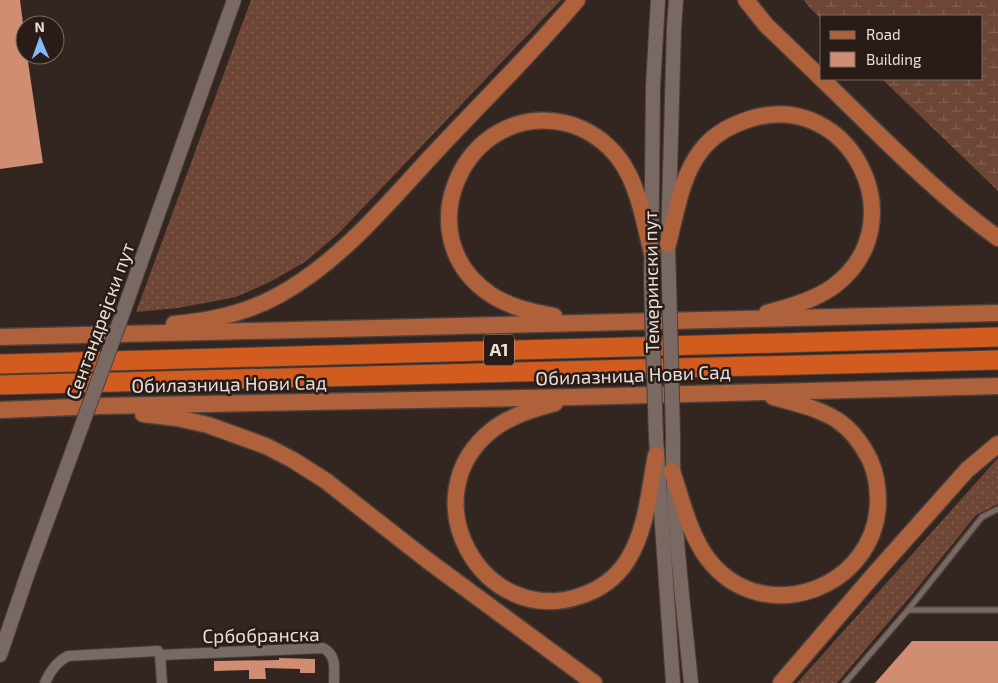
<svg xmlns="http://www.w3.org/2000/svg" width="998" height="683" font-family="'Exo 2',sans-serif">
	<style>
		.grass { fill: url(#grass-dots) }
		.wetland { fill: url(#wetland-marsh) }
		.building { fill: #d08d71 }
		.lines { fill: none; stroke-linecap: round; stroke-linejoin: round }
		.lane-casing { stroke: #4b403b; stroke-width: 8 }
		.street-casing { stroke: #4b403b; stroke-width: 12 }
		.secondary-casing { stroke: #4b403b; stroke-width: 16 }
		.primary-casing { stroke: #4b403b; stroke-width: 19 }
		.highway-casing { stroke: #4b403b; stroke-width: 21 }
		.lane { stroke: #7a6963; stroke-width: 5 }
		.street { stroke: #7a6963; stroke-width: 10 }
		.secondary { stroke: #7a6963; stroke-width: 14 }
		.primary { stroke: #af613b; stroke-width: 16 }
		.highway { stroke: #d25b20; stroke-width: 19 }
		.secondary-bridge-casing { stroke: #4b403b; stroke-width: 16; stroke-linecap: butt }
		.secondary-bridge { stroke: #7a6963; stroke-width: 14 }
		.labels { text-anchor: middle; stroke-width: 5; stroke-linejoin: round; paint-order: stroke }
		.shield { fill: #291c16; stroke: #afa49f; stroke-width: 1 }
		.shield-label { font-size: 18px; font-weight: bold; fill: #e8deda }
		.street-label { font-size: 19px; fill: #e8deda; stroke: #291c16 }
	</style>
	<defs>
		<pattern id="grass-dots" width="8" height="8" patternUnits="userSpaceOnUse" patternTransform="scale(1.25)"><rect width="8" height="8" fill="#6e4636"/><path d="M2 2h.1M6 6h.1" fill="none" stroke="#836052" stroke-width="1.8" stroke-linecap="round"/></pattern>
		<pattern id="wetland-marsh" width="20" height="14" patternUnits="userSpaceOnUse" patternTransform="scale(1.25)"><rect width="20" height="14" fill="#6e4636"/><path d="M1 5h8M5 5V1M11 12h8M15 12V8" fill="none" stroke="#836052"/></pattern>
	</defs>
	<rect width="100%" height="100%" fill="#332520"/>
	<g class="grass">
		<path d="M251 0H561L339 233 305 262 270 282 236 297 178 308 136 312Z"/>
		<path d="M998 458V504L976 515 915 591 837 683H797Z"/>
	</g>
	<path class="wetland" d="M804 0H998V191L882 79H982V16H822V20L809 7Z"/>
	<g class="building">
		<path d="M0 0H20L25 39V55H27L43 163 0 169Z"/>
		<path d="M912 641H998V683H875Z"/>
		<path d="M279 658 315 659V673H300V669L265 668 266 679H249V670L214 671V661L279 660Z"/>
	</g>
	<g class="lines">
		<g class="lane-casing">
			<g id="lane">
				<path d="M908 610 982 517 998 509"/>
				<path d="M845 683 908 610H998"/>
			</g>
		</g>
		<g class="street-casing">
			<g id="street">
				<path d="M160 655 323 648C337 655 334 669 334 683"/>
				<path d="M45 683C50 671 56 662 68 656L158 651 160 655 162 683"/>
			</g>
		</g>
		<g class="secondary-casing">
			<g id="secondary">
				<path d="M651 282 653 86 658 0"/>
				<path d="M669 282 668 244 674 28 676 0"/>
				<path d="M125 307 234 0"/>
				<path d="M673 435C672 518 683 601 691 683"/>
				<path d="M656 438 673 683"/>
				<path d="M0 655 29 570 74 447"/>
			</g>
		</g>
		<g class="primary-casing">
			<g id="primary">
				<path d="M746 0 766 25 822 79"/>
				<path d="M822 79C878 133 935 193 998 238"/>
				<path d="M668 244C676 214 681 177 700 152 712 135 731 125 750 119 850 88 918 223 834 286 815 300 789 307 767 313"/>
				<path d="M554 316C532 312 509 307 490 294 404 236 465 101 565 123 587 128 607 142 620 160 639 186 644 223 652 253"/>
				<path d="M174 324C211 321 247 313 279 295 343 260 391 199 440 147 486 98 534 51 577 0"/>
				<path d="M0 337 998 313"/>
				<path d="M555 403C533 409 510 416 492 430 408 497 483 629 580 596 599 590 616 578 627 561 647 530 649 490 656 455"/>
				<path d="M0 410 100 406 576 397 998 386"/>
				<path d="M143 414 177 418 208 425 266 446 293 460 326 481 427 560 594 683"/>
				<path d="M672 471C682 500 689 534 708 559 762 630 877 589 878 501 878 487 876 473 870 460 862 444 852 430 837 420 818 408 795 403 773 397"/>
				<path d="M781 683 871 578 967 470 998 444"/>
			</g>
		</g>
		<g class="highway-casing">
			<g id="highway">
				<path d="M0 364 998 337"/>
				<path d="M0 385 998 360"/>
			</g>
		</g>
		<use href="#lane" class="lane"/>
		<use href="#street" class="street"/>
		<use href="#secondary" class="secondary"/>
		<use href="#primary" class="primary"/>
		<use href="#highway" class="highway"/>
		<g class="secondary-bridge-casing">
			<g id="secondary-bridge">
				<path d="M651 282 656 438"/>
				<path d="M669 282 673 435"/>
				<path d="M74 447 125 307"/>
			</g>
		</g>
		<use href="#secondary-bridge" class="secondary-bridge"/>
	</g>
	<g class="labels">
		<rect class="shield" x="484" y="334.5" width="30" height="31" rx="4"/>
		<g class="shield-label">
			<text x="499" y="356">A1</text>
		</g>
		<g class="street-label">
			<text transform="translate(651 282) rotate(-91)" y="7">Темерински пут</text>
			<text transform="translate(100 321) rotate(-70)" y="7">Сентандрејски пут</text>
			<text transform="translate(633 375) rotate(-2)" y="7">Обилазница Нови Сад</text>
			<text transform="translate(229 384) rotate(-1)" y="7">Обилазница Нови Сад</text>
			<text transform="translate(261 635) rotate(-1)" y="7">Србобранска</text>
		</g>
	</g>
	<rect x="820" y="15" width="162" height="65" fill="#291c16" stroke="#756a64"/>
	<rect x="830" y="31" width="25" height="8" fill="#af613b" stroke="#756a64"/>
	<text x="866" y="40" font-size="15" fill="#e8deda">Road</text>
	<rect x="830" y="52" width="25" height="15" fill="#d08d71" stroke="#756a64"/>
	<text x="866" y="65" font-size="15" fill="#e8deda">Building</text>
	<g transform="translate(40 40) rotate(358)"><circle r="24" fill="#291c16" stroke="#756a64"/>
	<path d="M0-4L9 19L0 12L-9 19Z" fill="#85bbfb"/>
	<text y="-8" font-size="14" font-weight="bold" text-anchor="middle" fill="#e8deda">N</text>
	</g>
</svg>
